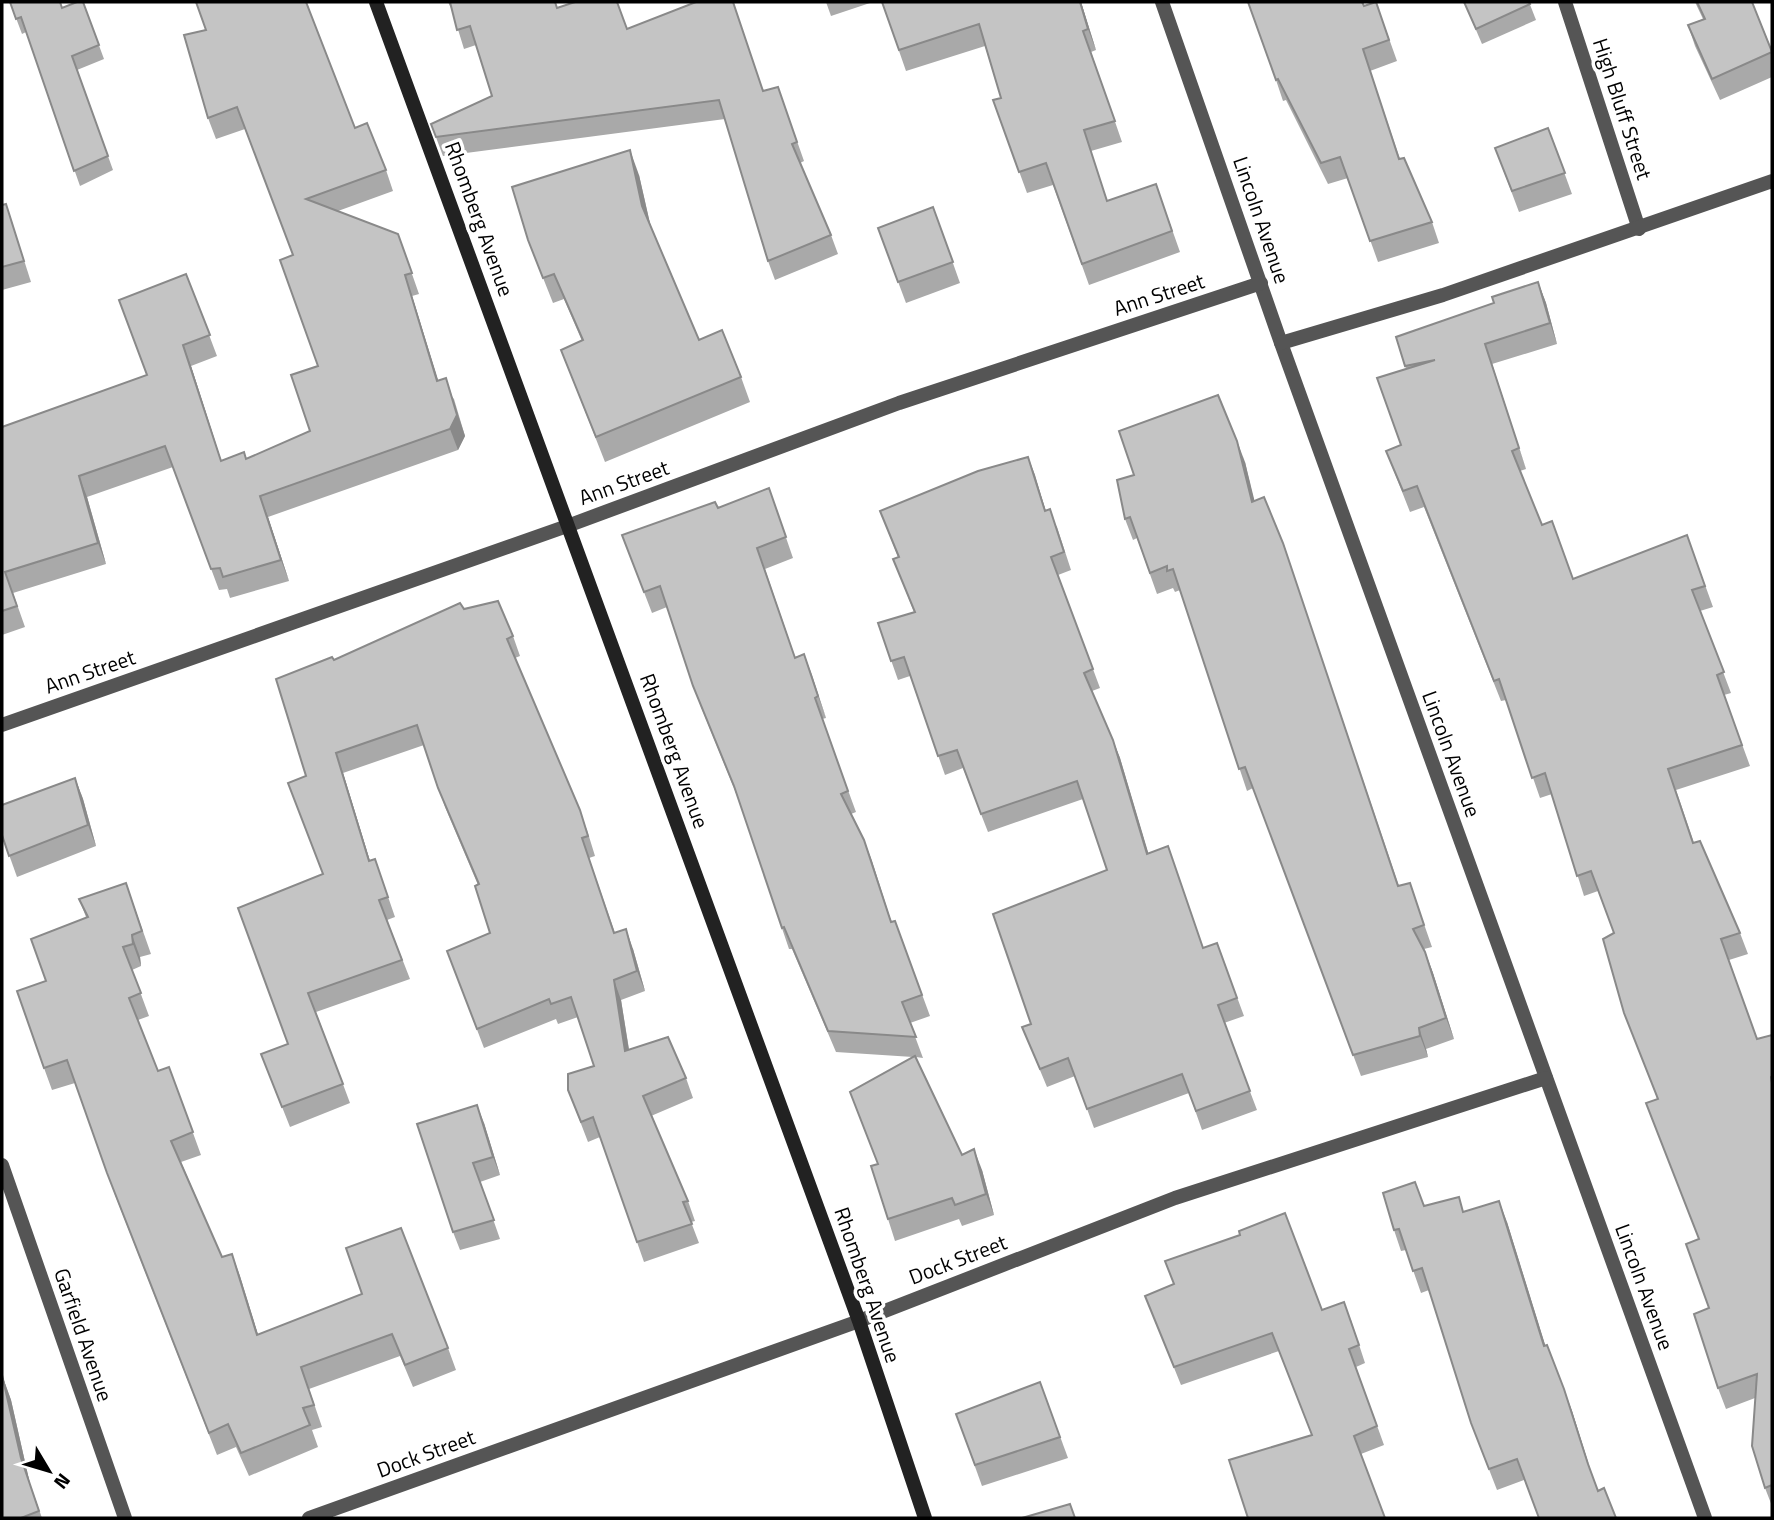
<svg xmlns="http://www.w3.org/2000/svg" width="1774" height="1520" font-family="'Titillium Web',sans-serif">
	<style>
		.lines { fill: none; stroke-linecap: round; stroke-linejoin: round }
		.street { stroke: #555; stroke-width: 14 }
		.secondary { stroke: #222; stroke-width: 14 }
		.wall { fill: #a9a9a9 }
		.shaded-wall { fill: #898989 }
		.building { fill: #c4c4c4; stroke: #898989; stroke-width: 2 }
		.labels { text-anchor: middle; stroke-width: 7; stroke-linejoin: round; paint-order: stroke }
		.street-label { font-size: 21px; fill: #000; stroke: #fff }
	</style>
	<rect width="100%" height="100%" fill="#fff"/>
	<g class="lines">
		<g class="street">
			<path d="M1162 2 1281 343 1705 1518"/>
			<path d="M1565 2 1639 229"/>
			<path d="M1281 343 1443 295 1772 181"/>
			<path d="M2 725 570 525 899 403 1261 283"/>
			<path d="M2 1165 125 1518"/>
			<path d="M309 1518 859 1321 1175 1198 1546 1078"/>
		</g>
		<path class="secondary" d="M376 2 859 1321 925 1518"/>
	</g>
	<g class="wall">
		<path d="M10 2H60L62 8 83 2 104 59 77 70 113 170 80 186 26 32 22 34Z"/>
		<path d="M448 2H555L557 8 627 29 764 91 778 87 804 161 800 163 831 235 838 254 775 280 768 261 725 119 443 156 431 124 492 96 476 45 464 49 452 10Z"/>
		<path d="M826 2H873L831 16Z"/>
		<path d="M882 2H1081L1096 50 1091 52 1122 142 1091 151 1107 201 1156 184 1180 252 1089 285 1053 185 1027 193 993 100 1001 98 985 46 906 71Z"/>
		<path d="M1376 2 1397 61 1370 71 1400 159 1432 222 1439 243 1378 262 1348 178 1328 184 1286 100 1283 101 1276 80 1364 6Z"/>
		<path d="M1464 2H1529L1536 20 1482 44Z"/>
		<path d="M1695 2H1752L1772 50V77L1720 100 1695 46 1688 25 1703 19Z"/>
		<path d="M184 35 355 128 386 170 393 191 338 211 398 234 419 294 412 296 438 381 454 399 465 436 458 450 268 517 289 581 230 598 227 589 219 590 173 467 87 497 106 564 13 593 25 627 2 635V427L147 375 186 274 217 356 191 366 221 460 246 459 310 431 318 366 293 255 245 129 216 139 208 118Z"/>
		<path d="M1548 128 1572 194 1519 212 1495 148Z"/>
		<path d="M639 175 650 224 699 340 741 377 750 402 605 462 561 350 582 341 564 299 553 303 528 240Z"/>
		<path d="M6 204 31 282 2 290V205Z"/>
		<path d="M933 207 960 283 906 303 878 228Z"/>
		<path d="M1538 282 1546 303 1557 344 1492 364 1526 469 1520 471 1542 525 1573 579 1687 535 1713 607 1700 611 1731 693 1724 695 1750 766 1676 790 1694 843 1740 933 1748 954 1729 960 1757 1039 1772 1035V1506L1765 1488 1755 1398 1726 1409 1718 1388 1709 1308 1699 1240 1657 1099 1614 933 1598 891 1584 896 1552 794 1540 798 1506 700 1501 701 1424 507 1410 512 1386 451 1401 445 1406 369 1396 337 1494 303Z"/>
		<path d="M1028 457 1046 511 1057 527 1071 570 1058 575 1100 688 1092 691 1120 758 1148 853 1203 948 1217 943 1244 1016 1224 1023 1257 1110 1202 1130 1189 1093 1094 1128 1075 1076 1047 1087 1022 1027 1031 1024 1107 870 1083 799 988 832 963 768 945 775 910 676 898 680 878 623 914 612 893 559 898 557 880 511Z"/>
		<path d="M1245 462 1254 501 1290 565 1399 886 1417 904 1432 947 1424 949 1433 973 1454 1039 1426 1049 1428 1057 1361 1076 1253 788 1247 791 1180 590 1175 592 1173 588 1157 594 1137 538 1133 540 1125 519Z"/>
		<path d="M769 488 793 558 765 569 795 657 804 654 826 718 822 719 856 812 851 814 864 840 891 921H895L930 1016 910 1023 923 1058 916 1057 962 1155 982 1170 994 1215 962 1226 959 1219 895 1241 888 1219 877 1164 913 1057 836 1052 792 949H789L738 798 701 707 667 607 652 613 622 535 718 508Z"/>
		<path d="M464 609 513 636 520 656 515 658 587 830 595 856 589 858 615 933 633 949 645 991 621 1000 629 1049 686 1078 693 1098 651 1116 688 1201 695 1221 691 1222 699 1243 644 1262 600 1137 588 1142 568 1090 594 1066 578 1017 558 1024 556 1019 484 1048 447 951 490 933 478 885 445 807 424 745 343 773 370 861 375 859 395 917 387 920 410 979 316 1012 350 1103 290 1127 261 1054 288 1044 323 875 306 776 334 660Z"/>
		<path d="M75 778 83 799 96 846 17 877 2 835Z"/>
		<path d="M126 883 151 954 140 957 141 966 132 970 149 1016 138 1020 158 1071 169 1067 201 1155 181 1162 222 1257 232 1254 258 1335 362 1294 448 1348 456 1370 413 1387 400 1356 309 1389 322 1427 312 1430 318 1447 249 1476 236 1447 217 1455 115 1195 75 1083 52 1090 44 1068 46 981 86 917 79 899Z"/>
		<path d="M484 1123 500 1175 480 1182 500 1239 460 1250 453 1232Z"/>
		<path d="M1424 1206 1464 1212 1507 1222 1545 1345 1572 1411 1594 1481 1598 1491 1616 1518 1524 1480 1497 1490 1471 1423 1429 1290 1421 1293 1406 1250 1401 1251 1394 1230Z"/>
		<path d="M1145 1296 1322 1310 1351 1320 1365 1363 1356 1367 1384 1445 1361 1454 1312 1436 1279 1351 1181 1385Z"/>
		<path d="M2 1375 11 1400 30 1484 42 1518H2Z"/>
		<path d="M1040 1382 1068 1458 982 1486 956 1414Z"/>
	</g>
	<g class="shaded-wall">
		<path d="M1080 2H1081L1096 50 1088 29Z"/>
		<path d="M630 150 639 175 652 232 642 206Z"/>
		<path d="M405 275 412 296 445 402 437 381Z"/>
		<path d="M1538 282 1546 303 1557 344 1550 323Z"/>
		<path d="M1485 344 1492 364 1526 469 1519 448Z"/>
		<path d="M183 345 191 366 228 482 221 461Z"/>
		<path d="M446 378 465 436 458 450 450 429Z"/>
		<path d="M1237 441 1245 462 1260 523 1252 502Z"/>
		<path d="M1028 457 1035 475 1051 529 1045 511Z"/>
		<path d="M79 476 87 497 106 564 98 543Z"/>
		<path d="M260 496 268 517 289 581 281 560Z"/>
		<path d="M804 654 812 675 826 718 818 696Z"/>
		<path d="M1113 740 1120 758 1154 872 1147 854Z"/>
		<path d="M336 753 343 773 376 881 369 861Z"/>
		<path d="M75 778 83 799 96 846 88 825Z"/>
		<path d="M864 840 872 861 898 943 891 922Z"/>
		<path d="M626 929 633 949 645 991 637 971Z"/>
		<path d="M132 935 140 957 141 966 133 944Z"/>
		<path d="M1425 952 1433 973 1454 1039 1446 1018Z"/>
		<path d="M614 980 621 1000 632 1070 625 1051Z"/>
		<path d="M1419 1028 1426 1049 1428 1057 1420 1036Z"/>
		<path d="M477 1105 484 1123 500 1175 493 1157Z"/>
		<path d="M974 1149 982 1170 994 1215 986 1194Z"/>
		<path d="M1499 1201 1507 1222 1552 1367 1544 1346Z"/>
		<path d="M232 1254 240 1276 265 1357 257 1335Z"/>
		<path d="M2 1375 11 1400 30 1484 42 1518 21 1458Z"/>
		<path d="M1564 1389 1572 1411 1595 1485 1588 1464Z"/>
	</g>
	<g class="building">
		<path d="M10 2H60L62 8 77 2H83L99 45 72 56 108 156 74 171 21 17 16 19Z"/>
		<path d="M196 2H306L355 128 367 123 386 170 306 199 398 234 412 273 405 275 437 381 446 378 457 415 450 429 260 496 281 560 223 577 220 568 211 569 165 446 79 476 98 543 5 572 17 606 2 611V427L147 375 119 300 186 274 210 335 183 345 221 461 244 452 246 459 310 431 291 375 318 366 280 260 293 255 237 107 208 118 184 35 206 30Z"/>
		<path d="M450 2H555L557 8 575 2H617L627 29 696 2H733L763 91 778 87 797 142 792 144 831 235 768 261 719 100 436 137 431 124 492 96 470 26 457 30Z"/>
		<path d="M882 2H1080L1088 29 1083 31 1115 121 1084 130 1107 201 1156 184 1172 231 1082 264 1046 163 1019 172 993 100 1001 98 979 24 899 50Z"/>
		<path d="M1248 2H1362L1364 6 1376 2 1389 40 1363 49 1399 159 1404 158 1432 222 1370 241 1340 157 1321 163 1278 79 1276 80Z"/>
		<path d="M1464 2H1529L1530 4 1476 29Z"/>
		<path d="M1697 2H1752L1772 52 1712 79 1688 25 1705 19Z"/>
		<path d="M1548 128 1565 173 1512 191 1495 148Z"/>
		<path d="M630 150 642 206 699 340 722 330 741 377 596 437 561 350 583 340 554 274 543 278 528 240 512 187Z"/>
		<path d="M6 204 24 261 2 267V205Z"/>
		<path d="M933 207 953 262 898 282 878 228Z"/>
		<path d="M1538 282 1550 323 1485 344 1519 448 1512 451 1542 525 1552 521 1573 579 1687 535 1705 586 1692 590 1724 672 1717 675 1742 745 1668 769 1693 843 1700 841 1740 933 1721 939 1757 1039 1772 1035V1076L1771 1077 1772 1083V1485L1765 1488 1752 1446 1757 1374 1718 1388 1694 1314 1709 1308 1686 1244 1699 1239 1646 1103 1658 1099 1624 1013 1603 939 1614 933 1591 871 1577 876 1545 773 1532 778 1499 679 1494 681 1417 486 1403 491 1386 451 1401 445 1377 378 1435 360 1405 366 1396 337 1494 303 1492 297Z"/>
		<path d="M1218 395 1237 441 1252 502 1264 497 1283 543 1398 886 1410 883 1424 925 1413 929 1425 952 1446 1018 1419 1028 1420 1036 1353 1055 1245 767 1239 769 1173 569 1167 571V566L1150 573 1130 517 1125 519 1117 480 1134 475 1119 431Z"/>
		<path d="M1028 457 1045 511 1050 509 1064 552 1051 557 1093 669 1084 673 1113 740 1147 854 1168 846 1203 948 1217 943 1237 998 1218 1005 1250 1091 1196 1111 1182 1074 1087 1109 1068 1058 1040 1069 1022 1027 1031 1024 993 914 1107 870 1077 781 981 814 957 750 938 756 904 657 891 661 878 623 915 612 893 559 899 557 880 511 978 471Z"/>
		<path d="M769 488 786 537 757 548 795 658 804 654 818 696 815 698 848 791 841 794 864 840 891 922 895 921 922 995 902 1002 916 1037 828 1031 784 927 782 928 734 786 693 686 660 586 644 592 622 535 715 502 718 508Z"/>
		<path d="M498 601 513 636 507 639 580 810 588 836 582 838 614 933 626 929 637 971 614 980 625 1051 668 1037 686 1078 643 1096 688 1201 683 1202 692 1224 637 1242 593 1117 581 1122 568 1090V1074L594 1066 571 997 551 1004 549 999 477 1029 447 951 490 933 475 886 479 884 438 788 417 725 336 753 369 861 375 859 388 897 379 900 402 960 308 993 343 1084 282 1107 261 1054 288 1044 238 908 323 874 288 783 306 776 276 679 332 657 334 660 460 603 464 609Z"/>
		<path d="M75 778 88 825 9 856 2 835V805Z"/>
		<path d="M126 883 142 931 132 935 133 944 123 947 141 993 129 998 158 1071 169 1067 193 1132 171 1141 222 1257 232 1254 257 1335 362 1294 346 1248 401 1228 448 1348 405 1365 392 1334 301 1367 314 1405 303 1408 310 1425 241 1453 228 1424 209 1433 107 1173 67 1060 44 1068 17 991 46 981 31 939 88 917 79 899Z"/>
		<path d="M915 1056 962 1155 974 1149 986 1194 955 1205 952 1198 888 1219 871 1166 878 1164 850 1092Z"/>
		<path d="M477 1105 493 1157 473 1163 494 1220 453 1232 417 1124Z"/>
		<path d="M1415 1182 1424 1206 1459 1197 1463 1212 1499 1201 1544 1346 1547 1345 1564 1389 1588 1464 1598 1491 1604 1488 1616 1518H1539L1517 1459 1489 1469 1471 1423 1422 1268 1413 1271 1399 1229 1394 1230 1383 1193Z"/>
		<path d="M1285 1213 1322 1310 1344 1302 1359 1345 1349 1349 1377 1426 1354 1436 1385 1518H1248L1229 1460 1312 1435 1272 1333 1174 1367 1145 1296 1174 1284 1165 1261 1240 1235 1239 1231Z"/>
		<path d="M2 1375 21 1458 39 1511 21 1518H2Z"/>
		<path d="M1040 1382 1060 1437 975 1465 956 1414Z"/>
		<path d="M1070 1504 1075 1518H1022Z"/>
	</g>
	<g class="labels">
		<g class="street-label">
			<text transform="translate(1622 109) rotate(72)" y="7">High Bluff Street</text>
			<text transform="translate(479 219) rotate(70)" y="7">Rhomberg Avenue</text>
			<text transform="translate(1261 220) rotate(71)" y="7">Lincoln Avenue</text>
			<text transform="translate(1159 295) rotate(-18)" y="7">Ann Street</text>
			<text transform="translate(624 483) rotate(-20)" y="7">Ann Street</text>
			<text transform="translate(90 672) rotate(-19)" y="7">Ann Street</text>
			<text transform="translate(674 751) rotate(70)" y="7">Rhomberg Avenue</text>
			<text transform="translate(1451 754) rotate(70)" y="7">Lincoln Avenue</text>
			<text transform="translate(958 1260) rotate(-21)" y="7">Dock Street</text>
			<text transform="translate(867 1285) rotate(71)" y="7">Rhomberg Avenue</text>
			<text transform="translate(1644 1287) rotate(70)" y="7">Lincoln Avenue</text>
			<text transform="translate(83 1335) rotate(71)" y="7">Garfield Avenue</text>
			<text transform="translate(426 1454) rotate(-20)" y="7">Dock Street</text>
		</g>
	</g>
	<rect width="1774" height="1520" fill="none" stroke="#000000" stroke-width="7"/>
	<g transform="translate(49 1471) rotate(128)" stroke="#ffffff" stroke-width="5" paint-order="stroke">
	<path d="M0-5L12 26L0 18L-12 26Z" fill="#000000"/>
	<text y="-10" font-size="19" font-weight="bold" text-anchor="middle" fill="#000000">N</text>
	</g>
</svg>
